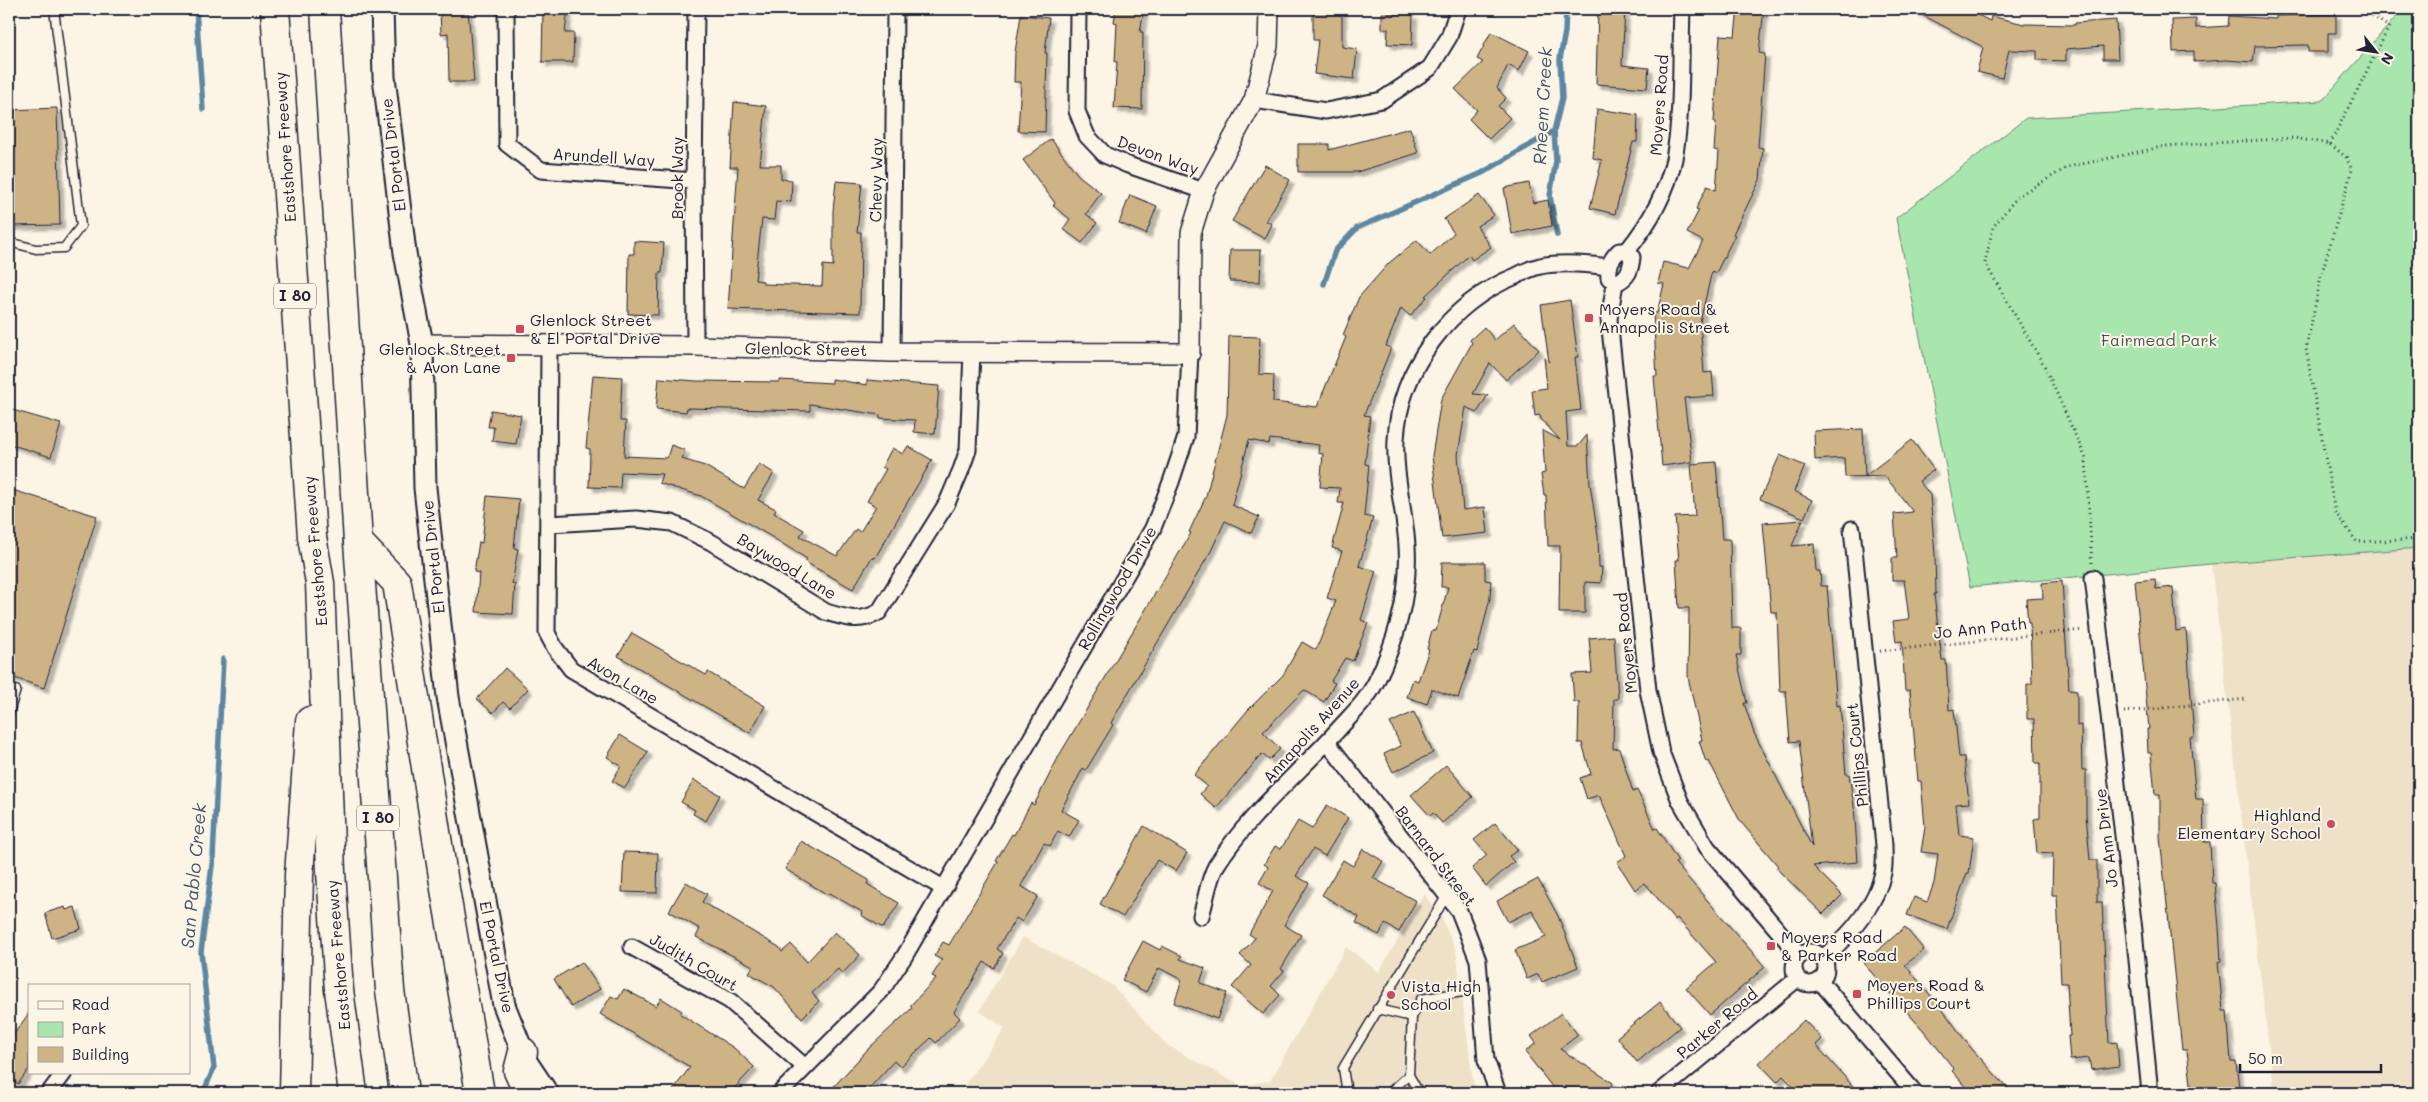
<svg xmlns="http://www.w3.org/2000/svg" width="2428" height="1102" font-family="Mali,sans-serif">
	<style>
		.built { fill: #eee1c8 }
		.green { fill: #a8e6ad; stroke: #658474 }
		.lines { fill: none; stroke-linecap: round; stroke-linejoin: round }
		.stream { stroke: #5d87a1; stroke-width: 5.5 }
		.building { fill: #ceb384; stroke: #22223b; filter: url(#shadow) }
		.service-casing { stroke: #22223b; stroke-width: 11 }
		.minor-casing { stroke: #22223b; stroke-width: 19 }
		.tertiary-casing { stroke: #22223b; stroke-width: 22 }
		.secondary-casing { stroke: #22223b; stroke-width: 25 }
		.motorway-casing { stroke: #22223b; stroke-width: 31 }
		.path { stroke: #22223b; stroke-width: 3; stroke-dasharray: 1 4; stroke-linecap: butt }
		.service { stroke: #fcf5e5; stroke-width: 8 }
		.minor { stroke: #fcf5e5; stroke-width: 15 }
		.tertiary { stroke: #fcf5e5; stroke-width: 19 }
		.secondary { stroke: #fcf5e5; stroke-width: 21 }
		.motorway { stroke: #fcf5e5; stroke-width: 28 }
		.poi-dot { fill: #d1495b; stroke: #fcf5e5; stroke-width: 2 }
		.labels { text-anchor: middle; stroke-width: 4; stroke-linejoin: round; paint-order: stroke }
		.shield { fill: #fcf5e5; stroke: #63616e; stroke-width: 1 }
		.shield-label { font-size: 15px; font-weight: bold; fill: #22223b }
		.street-label { font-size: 16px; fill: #22223b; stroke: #fcf5e5 }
		.poi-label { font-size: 16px; fill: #22223b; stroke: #fcf5e5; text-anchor: start }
		.park-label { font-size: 16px; fill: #445358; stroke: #fcf5e5 }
		.water-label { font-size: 18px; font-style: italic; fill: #3f556e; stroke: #fcf5e5 }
	</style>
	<defs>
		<filter id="shadow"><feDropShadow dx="4.5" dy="4.5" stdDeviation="1" flood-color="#0004"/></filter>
	</defs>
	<rect width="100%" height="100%" fill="#fcf5e5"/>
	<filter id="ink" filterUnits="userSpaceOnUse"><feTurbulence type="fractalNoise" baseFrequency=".02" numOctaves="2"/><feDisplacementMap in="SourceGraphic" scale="10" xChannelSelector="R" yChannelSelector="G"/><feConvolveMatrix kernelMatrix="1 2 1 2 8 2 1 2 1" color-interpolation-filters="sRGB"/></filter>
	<g filter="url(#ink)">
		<g class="built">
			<path d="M2419 548V1087L2403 1085 2274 1089 2211 564Z"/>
			<path d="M1424 894 1442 919 1456 951 1473 1081 1479 1093H959L1005 1028 979 1011 1023 937 1112 985 1167 1045 1241 1086 1270 1081 1346 947 1379 972Z"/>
		</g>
		<path class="green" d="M2403 9H2419V548L2211 564 1970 587 1896 218 2026 118 2322 101Z"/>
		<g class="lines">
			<g class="stream">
				<path d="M196 9 203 109"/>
				<path d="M1557 235 1550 196 1556 161 1554 131 1562 98 1560 59 1565 32 1566 9"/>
				<path d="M1324 284 1335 251 1357 228 1482 173 1554 131"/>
				<path d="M203 1093 214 1068 201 952 213 858 223 659"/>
			</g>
		</g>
		<g class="building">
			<path d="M440 9H468L474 82H449L448 33 441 34Z"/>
			<path d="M543 9H568L565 33H574L573 62H542Z"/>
			<path d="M1116 9H1144L1140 32H1143L1142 109 1114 108 1117 62H1115L1117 23 1114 22Z"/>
			<path d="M1342 9V47L1357 49 1354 79 1314 74 1318 40H1313V10Z"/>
			<path d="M1598 9H1625L1622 65 1649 68 1647 88 1596 84Z"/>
			<path d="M1738 9H1764L1759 53 1765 54 1758 147 1763 148 1760 180 1733 234 1735 235 1716 273 1712 271 1700 322 1704 373 1712 372 1714 396 1684 398 1692 462 1662 466 1654 376H1657L1653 313H1657L1664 284 1658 283 1663 262 1689 268 1703 241 1687 233 1699 210 1696 209 1707 186 1716 190 1719 151 1714 150 1716 122H1714L1720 35 1735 36Z"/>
			<path d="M1911 9H1966L1990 21 1991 16 2024 24 2075 25V23L2116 20 2118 59H2103V46L2066 49V61L2037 60V51L2009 50 2002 78 1977 72 1983 47Z"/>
			<path d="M1382 13 1413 15 1412 45 1387 44 1388 29H1382Z"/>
			<path d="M2336 14V33H2328V52H2308V45L2255 46 2253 62 2226 60 2194 62V51L2173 52 2172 20 2196 19V28L2228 26 2229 16 2276 19V16Z"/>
			<path d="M1021 15 1049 18 1045 53H1047L1045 132 1018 131 1021 82H1014L1015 52Z"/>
			<path d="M1491 32 1529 51 1519 71 1508 65 1497 88 1506 98 1498 106 1510 118 1489 139 1469 119 1477 110 1455 89 1483 62 1477 59Z"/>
			<path d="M734 102 766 106 760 165H781V179L792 180 791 202 776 201 774 220 762 219 755 280 763 281V284L822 286 823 265 833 266V211L836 181 862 183 857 232H861L860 313 728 309 738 167H730Z"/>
			<path d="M57 108 60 225 9 226V110Z"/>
			<path d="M1597 109 1638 115 1637 142H1633L1615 214 1590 208 1602 160 1593 158Z"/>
			<path d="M1410 128 1418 153 1357 172H1298V144H1329V150Z"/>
			<path d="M1051 139 1078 175 1101 193 1086 214 1097 223 1082 243 1063 229 1070 219 1053 206 1055 203 1023 160Z"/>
			<path d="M1265 165 1290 180 1266 221 1272 224 1265 239 1232 221Z"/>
			<path d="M1529 183 1533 203 1548 200 1552 226 1512 234 1504 188Z"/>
			<path d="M1130 195 1157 206 1146 234 1119 223Z"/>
			<path d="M1479 195 1494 215 1477 226 1491 247 1472 260 1469 255 1425 296 1427 297 1410 316 1401 308 1386 346 1391 348 1364 415 1370 416 1365 464 1369 465 1364 516 1373 518 1359 566 1376 571 1361 620 1368 623 1353 661 1345 658 1331 681 1335 683 1324 702 1304 690 1263 732 1280 749 1269 760 1262 754 1216 808 1200 794 1207 786 1194 775 1247 711 1283 675 1302 642 1316 650 1336 601 1327 598 1342 551 1332 548 1344 503H1338L1340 488 1320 487 1323 454 1318 453 1319 445 1270 439 1269 444 1249 440 1232 505 1259 517 1251 533 1225 521 1211 551 1124 700 1111 723 1113 725 1086 770 1083 768 1061 810 1079 820 1069 837 1058 831 1050 846 1044 843 1021 886 1038 896 1022 922 1016 918 997 949 1003 953 994 968 984 962 954 1012 960 1018 936 1043 931 1038 900 1067 894 1061 865 1093H828L868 1049 912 1008 910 1006 936 978 932 976 942 960 934 956 943 942 949 945 998 862 996 861 1012 834 1014 835 1031 803 1034 805 1060 754 1191 533 1189 532 1206 496 1227 415 1229 336 1260 337 1259 374 1274 375 1273 402 1317 407 1346 337 1343 335 1359 297 1389 263 1417 240 1430 255 1454 233 1444 219Z"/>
			<path d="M634 241 664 243 662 273H659L658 315 628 314 629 254H634Z"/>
			<path d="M1230 250H1261L1260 282 1229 281Z"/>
			<path d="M1570 300 1578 357H1575L1581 410 1566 412 1568 446H1578L1587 435 1590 484 1598 536 1599 567H1602L1601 583 1585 582V613H1559L1560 546H1548L1546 495H1544L1541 474 1545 473 1542 430 1560 440 1541 419 1540 415 1535 416 1532 390 1547 388 1544 357 1549 362 1541 305Z"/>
			<path d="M1514 323 1539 350 1506 380 1490 363 1473 394 1488 395 1477 413 1466 407 1458 455 1463 510 1485 507 1488 533 1442 538 1432 456 1441 399 1472 343 1470 340 1484 327 1495 340Z"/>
			<path d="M593 375 622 377 620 421H626L624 456 667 458 671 445 685 450 682 459 705 466 744 489 759 464 774 473 758 500 776 509 774 513 804 530 800 536 837 556 856 529 860 532 876 506 867 501 886 469 882 467 892 448 903 454 908 446 932 460 875 558 872 557 853 589 805 562 807 559 770 536 701 496 659 483 662 474 621 472 620 488 589 487 590 449 586 448Z"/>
			<path d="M659 378 696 381 780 382V380L832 383V379L867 385V380L939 386 935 434 914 432 915 420 880 418V415L810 404V411L687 408 686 412 656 409Z"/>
			<path d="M9 409 61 424 51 457 9 444Z"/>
			<path d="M491 410 521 415 516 444 492 441 494 427H488Z"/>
			<path d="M1863 429 1865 476 1912 440 1934 470 1919 481 1930 495 1935 555 1936 594H1934L1942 660H1946L1949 710 1954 709 1959 757H1964L1969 803 1956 804 1959 835 1974 837 1969 873H1967L1947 929 1907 915 1914 897 1927 902 1934 883 1938 854 1921 852 1925 827 1921 781H1918L1910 690 1905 691 1902 641 1896 642 1893 621 1909 619 1904 580H1892V558H1897L1894 514 1913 512 1885 476 1845 477 1844 458 1815 460 1814 431Z"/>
			<path d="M1780 455 1805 466 1794 491 1812 500 1804 518 1760 499Z"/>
			<path d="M1716 462 1722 539H1730L1732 628H1741V655H1736L1747 703H1744L1754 733 1812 847 1799 741 1790 742 1786 691H1780L1777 612H1771L1763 523 1803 520 1792 546 1814 544 1816 571H1820L1821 586H1827L1837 706 1840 705 1846 774H1849L1854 806 1858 862 1813 866 1842 895 1823 914 1776 868 1778 866 1740 821 1709 761 1706 762 1699 741 1702 740 1688 677 1689 608H1679L1676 560H1679L1675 517 1695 516 1691 464Z"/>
			<path d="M9 489 97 516 44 688 9 676Z"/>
			<path d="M487 496 519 499 514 548 518 549 512 584H515L513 614 476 612 479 573 474 572 479 542 482 543Z"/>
			<path d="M1442 562H1485V580L1491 581 1490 598 1477 652 1474 651 1458 698 1432 689 1427 704 1407 697 1413 679 1418 681 1429 650 1427 649 1432 630 1436 631 1448 587H1441Z"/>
			<path d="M2155 579 2156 589 2173 587 2176 631 2186 629 2194 737H2190L2196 799H2203L2204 842H2210L2212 883H2215L2219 927 2221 961 2218 962 2223 1011H2227L2231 1062H2236L2239 1088 2192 1093 2187 1050H2182L2160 837V794H2155L2151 753H2148L2147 729H2149L2135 581Z"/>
			<path d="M2062 581 2069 690 2077 691V726L2081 725 2082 770H2086V814L2090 860H2097V902H2102L2109 1043 2117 1042 2119 1066 2091 1070 2089 1058 2070 1060 2068 1036H2070L2067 983H2061L2057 895H2052L2053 853 2037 854 2034 819 2040 818V763H2035L2034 719H2027V684H2032L2030 623H2028L2026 599 2043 598 2042 583Z"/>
			<path d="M632 633 706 675 708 672 765 706 750 733 618 656Z"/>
			<path d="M1614 636 1618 699H1614L1613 749 1619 748 1633 792 1637 790 1655 829 1657 828 1678 861 1675 863 1765 967 1710 1015 1686 988 1716 962 1677 918 1675 920 1645 883 1635 890 1617 862 1626 856 1599 795 1587 799 1580 778 1591 774 1582 743H1578L1579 702H1574L1572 674 1592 673 1589 638Z"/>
			<path d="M505 668 528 689 510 708 503 702 493 713 477 699Z"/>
			<path d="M1414 712 1433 753 1393 772 1384 754 1401 746 1390 723Z"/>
			<path d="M620 735 648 752 625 788 612 781 621 766 607 757Z"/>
			<path d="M1446 765 1473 797 1442 823 1433 813 1430 816 1411 795Z"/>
			<path d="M694 780 720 795 706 821 693 814 695 810 681 802Z"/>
			<path d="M1327 805 1348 818 1325 856 1313 849 1296 876 1309 883 1284 925 1301 935 1281 969 1284 971 1271 986 1280 995 1263 1014 1232 987 1251 965 1240 955 1255 938 1249 934 1273 891 1259 883 1268 867 1264 864 1275 846 1281 849 1298 821 1312 829Z"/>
			<path d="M1495 823 1518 850 1509 856 1514 862 1486 886 1472 868 1487 855 1474 840Z"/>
			<path d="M1144 826 1187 853 1176 871 1157 860 1123 917 1100 904Z"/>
			<path d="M801 841 869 880 867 884 899 903 883 928 861 915 862 912 829 893 828 895 785 869Z"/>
			<path d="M1363 849 1383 861 1373 878 1416 901 1399 932 1385 924 1379 935 1356 923 1359 917 1322 895 1343 860 1353 866Z"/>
			<path d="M624 852 658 853 657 893 622 892Z"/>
			<path d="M1538 879 1558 916 1578 967 1542 982 1538 974 1527 979 1515 950 1546 937 1532 910 1508 922 1497 901Z"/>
			<path d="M686 882 707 894 702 902 779 947 782 952 791 944 807 962 835 932 860 955 842 974 838 969 812 993 819 1001 802 1018 774 987 749 973 753 966 696 937 700 929 669 911Z"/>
			<path d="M65 907 66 910 75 907 81 929 52 938 45 913Z"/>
			<path d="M1905 927 1924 950 1905 965 1942 1009 1971 1048 2012 1093H1972L1952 1071 1954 1069 1925 1032 1863 963Z"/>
			<path d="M1143 941 1160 950 1162 946 1182 956 1180 959 1205 968 1200 983 1227 993 1217 1019 1174 1003 1182 980 1159 968 1146 992 1122 980Z"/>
			<path d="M582 962 600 989 571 1007 554 979Z"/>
			<path d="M624 989 656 1006 661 998 682 1011 680 1014 734 1048 754 1067 730 1093H671L690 1067 600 1014 611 996 618 999Z"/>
			<path d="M1660 1002 1680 1027 1637 1062 1617 1037Z"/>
			<path d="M29 1013V1069L18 1084 9 1078V1041Z"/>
			<path d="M1561 1013 1578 1035 1560 1049 1613 1083 1606 1093H1557L1525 1052 1536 1043 1531 1036Z"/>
			<path d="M1804 1020 1822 1039 1816 1045 1859 1093H1799L1783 1076 1777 1082 1759 1063Z"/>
		</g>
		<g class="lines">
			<g class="service-casing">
				<g id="service">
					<path d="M9 242 36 249 64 248 81 226 54 9"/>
					<path d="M9 713 16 690"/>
					<path d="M1377 1009 1412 1017"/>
					<path d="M1347 1093 1343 1068 1447 895"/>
					<path d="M1389 1093 1409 1075"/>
					<path d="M1419 1093 1409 1075 1412 1017 1421 999 1480 989"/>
				</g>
			</g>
			<g class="minor-casing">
				<g id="minor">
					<path d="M506 9 507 144 541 170 694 181"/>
					<path d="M1078 9 1077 111 1087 136 1105 155 1128 165 1204 191"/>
					<path d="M1254 100 1326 111 1382 100 1430 68 1449 37 1458 9"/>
					<path d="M1627 251C1648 225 1667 192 1674 159 1683 110 1680 58 1682 9"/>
					<path d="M1609 278C1608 266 1610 260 1619 251H1627"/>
					<path d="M1615 283 1609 319 1648 690 1661 752 1680 801 1707 847 1799 955"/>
					<path d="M1615 283C1628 279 1631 269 1632 257L1627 251"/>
					<path d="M549 346 547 633 555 648 571 669 943 888"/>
					<path d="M695 346 694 181 696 9"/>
					<path d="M892 352 895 9"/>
					<path d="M549 524 636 519 672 523 711 542 826 612C846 618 860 623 879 612L947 503 961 470 968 450 972 352"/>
					<path d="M2093 578 2134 930 2150 1093"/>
					<path d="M1327 742 1459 911 1478 960 1486 1060 1498 1093"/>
					<path d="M1201 916C1206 900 1208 880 1216 866 1247 816 1296 776 1336 732 1350 716 1366 702 1376 682 1397 639 1410 595 1407 546 1405 511 1394 476 1396 440 1399 368 1451 302 1516 276 1523 272 1532 268 1540 266 1562 262 1586 264 1608 267"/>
					<path d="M632 947 730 1001 805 1067"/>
					<circle cx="1810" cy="968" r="16"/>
					<path d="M1823 958C1849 936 1875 908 1883 873 1885 864 1884 854 1884 845L1852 529"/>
					<path d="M1820 981 1915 1093"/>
					<path d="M49 1093 64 1073"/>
					<path d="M780 1093 881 991 904 957 1153 528 1171 482 1186 437 1190 353"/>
					<path d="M1659 1093 1797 979"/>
				</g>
			</g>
			<g class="tertiary-casing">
				<path id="tertiary" d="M422 344 695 346 892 352 1190 353 1191 233 1204 191 1254 100 1268 46 1269 9"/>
			</g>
			<g class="secondary-casing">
				<path id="secondary" d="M382 9 384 77 405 253 422 344 425 488 448 697 504 1005 527 1063 547 1093"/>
			</g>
			<g class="motorway-casing">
				<g id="motorway">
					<path d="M275 9 312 537 320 583 331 872 339 990 353 1093"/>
					<path d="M325 9 358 542 390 990 404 1093"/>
					<path d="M358 542 397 583 445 889 480 1093"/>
					<path d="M523 1052 518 1071 528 1093"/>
					<path d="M294 1093 299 875 310 721"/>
				</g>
			</g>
			<g class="path">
				<path d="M2330 144 2389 27 2362 9"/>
				<path d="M2092 563 2086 459 2045 367 1985 263 1993 227 2018 196 2068 167 2166 146 2294 138 2330 144 2346 157 2352 170 2322 272 2306 349 2335 512 2357 542 2419 539"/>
				<path d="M1880 651 2083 630"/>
				<path d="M2124 712 2246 699"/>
			</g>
			<use href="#service" class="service"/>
			<use href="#minor" class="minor"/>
			<use href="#tertiary" class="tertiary"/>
			<use href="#secondary" class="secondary"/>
			<use href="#motorway" class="motorway"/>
		</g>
	</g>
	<g class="poi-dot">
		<rect x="1584" y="313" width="10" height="10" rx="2.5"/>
		<rect x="515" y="324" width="10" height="10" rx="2.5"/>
		<rect x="506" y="353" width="10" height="10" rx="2.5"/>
		<circle cx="2331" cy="824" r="5"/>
		<rect x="1766" y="941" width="10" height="10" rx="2.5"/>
		<rect x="1852" y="989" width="10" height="10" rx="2.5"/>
		<circle cx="1391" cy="995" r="5"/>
	</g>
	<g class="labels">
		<g class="shield">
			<rect x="274" y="283.5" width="42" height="25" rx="4"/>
			<rect x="357" y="805.5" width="42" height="25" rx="4"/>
		</g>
		<g class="shield-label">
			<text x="295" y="301">I 80</text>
			<text x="378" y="823">I 80</text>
		</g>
		<g class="street-label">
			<text transform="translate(1659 105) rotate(-86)" y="6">Moyers Road</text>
			<text transform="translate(285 147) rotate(-94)" y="6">Eastshore Freeway</text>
			<text transform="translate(393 155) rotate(-97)" y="6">El Portal Drive</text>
			<text transform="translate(1158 155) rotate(20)" y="6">Devon Way</text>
			<text transform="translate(604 157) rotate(4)" y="6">Arundell Way</text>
			<text transform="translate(677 178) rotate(-90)" y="6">Brook Way</text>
			<text transform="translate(876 180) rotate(-89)" y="6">Chevy Way</text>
			<text transform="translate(806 349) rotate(1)" y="6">Glenlock Street</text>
			<text transform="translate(315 551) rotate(-95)" y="6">Eastshore Freeway</text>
			<text transform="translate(433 557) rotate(-96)" y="6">El Portal Drive</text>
			<text transform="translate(787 566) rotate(31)" y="6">Baywood Lane</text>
			<text transform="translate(1117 588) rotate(-60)" y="6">Rollingwood Drive</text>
			<text transform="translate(1980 628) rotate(-6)" y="6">Jo Ann Path</text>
			<text transform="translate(1626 643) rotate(-96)" y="6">Moyers Road</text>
			<text transform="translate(623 680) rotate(30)" y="6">Avon Lane</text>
			<text transform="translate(1311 730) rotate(-48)" y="6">Annapolis Avenue</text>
			<text transform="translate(1857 755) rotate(-96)" y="6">Phillips Court</text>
			<text transform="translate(2106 838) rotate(-97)" y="6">Jo Ann Drive</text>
			<text transform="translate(1436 856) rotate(53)" y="6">Barnard Street</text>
			<text transform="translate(338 955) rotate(-95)" y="6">Eastshore Freeway</text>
			<text transform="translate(497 957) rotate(78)" y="6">El Portal Drive</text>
			<text transform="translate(694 962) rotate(30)" y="6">Judith Court</text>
			<text transform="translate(1717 1023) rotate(-40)" y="6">Parker Road</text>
		</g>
		<g class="poi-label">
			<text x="1599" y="315">Moyers Road &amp;<tspan x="1599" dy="18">Annapolis Street</tspan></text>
			<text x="530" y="326">Glenlock Street<tspan x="530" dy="18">&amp; El Portal Drive</tspan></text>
			<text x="501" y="355" text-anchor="end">Glenlock Street<tspan x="501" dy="18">&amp; Avon Lane</tspan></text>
			<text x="2321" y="821" text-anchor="end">Highland<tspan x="2321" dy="18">Elementary School</tspan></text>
			<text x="1781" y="943">Moyers Road<tspan x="1781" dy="18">&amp; Parker Road</tspan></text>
			<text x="1867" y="991">Moyers Road &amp;<tspan x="1867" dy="18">Phillips Court</tspan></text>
			<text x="1401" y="992">Vista High<tspan x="1401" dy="18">School</tspan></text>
		</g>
		<g class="park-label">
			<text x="2159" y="346">Fairmead Park</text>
		</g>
		<g class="water-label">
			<text transform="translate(1543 106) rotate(-87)" y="6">Rheem Creek</text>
			<text transform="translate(194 876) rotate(-85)" y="6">San Pablo Creek</text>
		</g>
	</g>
	<rect width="2428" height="1102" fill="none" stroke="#fcf5e5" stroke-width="30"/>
	<rect x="15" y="15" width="2398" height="1072" fill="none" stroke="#22223b" stroke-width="2" filter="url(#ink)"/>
	<rect x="28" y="984" width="162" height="90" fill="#fcf5e5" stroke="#a5a1a1"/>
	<rect x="38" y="1001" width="25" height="8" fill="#fcf5e5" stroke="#a5a1a1"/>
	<text x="72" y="1010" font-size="15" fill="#22223b">Road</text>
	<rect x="38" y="1022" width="25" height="15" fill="#a8e6ad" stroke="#a5a1a1"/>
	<text x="72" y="1034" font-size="15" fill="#22223b">Park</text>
	<rect x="38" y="1047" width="25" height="15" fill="#ceb384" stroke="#a5a1a1"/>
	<text x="72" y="1060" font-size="15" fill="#22223b">Building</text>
	<g transform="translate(2376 52) rotate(120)" stroke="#fcf5e5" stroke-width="4" paint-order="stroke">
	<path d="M0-4L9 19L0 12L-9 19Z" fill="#22223b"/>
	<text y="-8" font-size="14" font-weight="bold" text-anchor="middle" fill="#22223b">N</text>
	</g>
	<path d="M2240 1064v8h141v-8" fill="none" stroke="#22223b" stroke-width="2.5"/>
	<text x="2248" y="1064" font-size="15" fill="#22223b" stroke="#fcf5e5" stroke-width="4" paint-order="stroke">50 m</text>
</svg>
